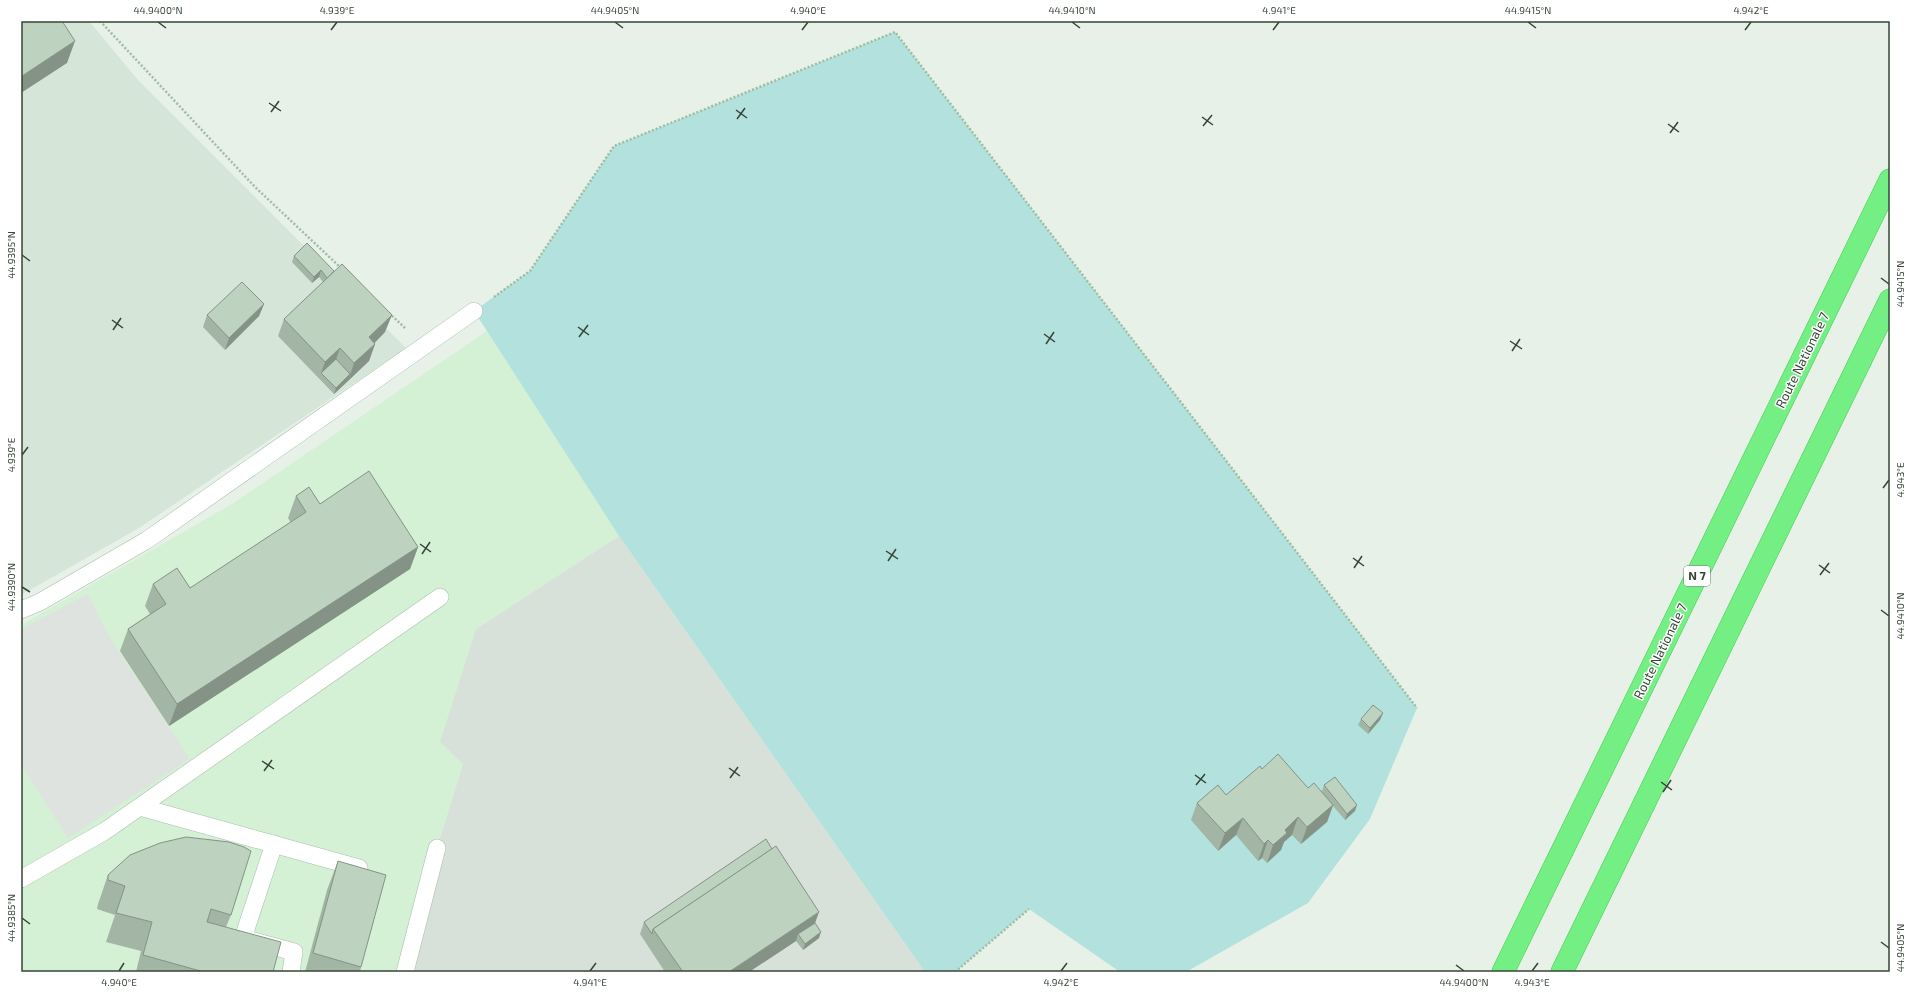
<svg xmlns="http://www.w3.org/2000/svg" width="1911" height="993" font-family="'Exo 2',sans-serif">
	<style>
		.residential { fill: #d5e5d8 }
		.commercial { fill: #d4f1d5 }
		.industrial { fill: #d8e1d9 }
		.green { fill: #b3e2de }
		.parking { fill: #dee3df }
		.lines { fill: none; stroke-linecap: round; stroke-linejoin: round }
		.lane-casing { stroke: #aabcad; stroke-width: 18 }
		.highway-casing { stroke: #45cd52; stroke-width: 23 }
		.path { stroke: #9dbca0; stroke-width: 2.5; stroke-dasharray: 2 2; stroke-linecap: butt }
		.lane { stroke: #fff; stroke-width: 17 }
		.highway { stroke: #74ef84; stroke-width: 22 }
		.wall { fill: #a3b5a4 }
		.shaded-wall { fill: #849386 }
		.building { fill: #bdd2bf; stroke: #849386 }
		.ticks { fill: none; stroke: #364437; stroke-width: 1.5 }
		.labels { text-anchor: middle; stroke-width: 3; stroke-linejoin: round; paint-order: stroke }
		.shield { fill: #fff; stroke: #727c73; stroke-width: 1 }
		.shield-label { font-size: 12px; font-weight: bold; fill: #364437 }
		.street-label { font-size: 13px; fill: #364437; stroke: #fff }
		.neatline { fill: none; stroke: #364437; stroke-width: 1.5 }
		.ticks-label { font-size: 10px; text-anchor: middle; fill: #364437 }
	</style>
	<rect width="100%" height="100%" fill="#e7f1e8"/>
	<path class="residential" d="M21 21H89L138 80 406 348 139 528 21 595Z"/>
	<path class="commercial" d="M487 331 619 536 476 629 463 764 437 848 405 972H21V625L232 504Z"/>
	<path class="industrial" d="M619 536 925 972H405L437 848 463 764 440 742 476 629Z"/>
	<path class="green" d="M895 32 1417 708 1370 819 1308 903 1186 972H1120L1029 909 955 972H925L619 536 474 311 530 271 614 146Z"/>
	<path class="parking" d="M88 594 109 636 190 759 68 838 21 765V629Z"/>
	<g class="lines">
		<g class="lane-casing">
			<g id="lane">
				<path d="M21 610 40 602 147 540 474 311"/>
				<path d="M140 807 359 868"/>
				<path d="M274 844 243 938 294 952 291 972"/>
				<path d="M21 879 105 831 440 597"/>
				<path d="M405 972 437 848"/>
			</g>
		</g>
		<g class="highway-casing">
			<g id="highway">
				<path d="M1503 972 1890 180"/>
				<path d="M1562 972 1890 300"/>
			</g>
		</g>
		<g class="path">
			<path d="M100 21 255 187 340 267"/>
			<path d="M494 297 530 271 614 146 895 32 1417 708"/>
			<path d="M389 313 405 328"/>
			<path d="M955 972 1029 909"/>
		</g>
		<use href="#lane" class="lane"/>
		<use href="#highway" class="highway"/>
	</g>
	<g class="wall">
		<path d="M307 243 385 332 374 343 375 344 369 361 334 394 278 336 284 319 323 282 319 277 312 283 292 262 294 256Z"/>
		<path d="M264 304 259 316 225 350 203 327 207 315Z"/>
		<path d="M296 496 320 504 418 547 410 569 169 726 120 651 128 629 150 614 145 606 153 584 190 588 291 523 288 518Z"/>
		<path d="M1383 713 1380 720 1368 734 1358 725 1361 719Z"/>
		<path d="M1262 769 1308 788 1322 791 1324 785 1355 811 1345 820 1333 806 1327 822 1301 844 1292 835 1284 842 1281 850 1267 863 1262 858 1258 861 1236 835 1218 851 1191 820 1197 803 1226 795Z"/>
		<path d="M338 861 361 967 360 972H305L327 890Z"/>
		<path d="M108 875 231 915 226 927 273 972H136L141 951 106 942 115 915 97 909 98 904Z"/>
		<path d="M644 922 815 923 819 938 803 950 796 941 749 972H665L640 934Z"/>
	</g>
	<g class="shaded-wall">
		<path d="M75 41 67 63 21 93V80L22 76Z"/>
		<path d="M321 270 319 277 312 283 314 277Z"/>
		<path d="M264 304 259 316 225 350 229 338Z"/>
		<path d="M392 315 385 332 363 355 369 337Z"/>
		<path d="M375 344 369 361 348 381 354 363Z"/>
		<path d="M340 348 334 365 321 373 325 362Z"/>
		<path d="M350 374 348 381 334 394 336 388Z"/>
		<path d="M418 547 410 569 169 726 177 704Z"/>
		<path d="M1383 713 1380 720 1368 734 1370 728Z"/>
		<path d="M1333 805 1327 822 1301 844 1307 827Z"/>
		<path d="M1357 805 1355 811 1345 820 1347 814Z"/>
		<path d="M1298 817 1292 835 1284 842 1281 850 1267 863 1273 845 1285 830Z"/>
		<path d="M1243 818 1236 835 1218 851 1225 833Z"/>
		<path d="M1268 840 1262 858 1258 861 1264 844Z"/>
		<path d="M819 912 813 929 798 934 796 941 749 972H729Z"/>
		<path d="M821 932 819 938 803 950 805 944Z"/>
	</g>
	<g class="building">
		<path d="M21 21H62L75 41 22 76 21 74Z"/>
		<path d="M307 243 334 271 327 278 321 270 314 277 294 256Z"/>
		<path d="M342 264 392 315 369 337 375 344 354 363 340 348 325 362 284 319Z"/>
		<path d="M242 282 264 304 229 338 207 315Z"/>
		<path d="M336 359 350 374 336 388 321 373Z"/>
		<path d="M369 471 418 547 177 704 128 629 166 604 153 584 177 568 190 588 306 512 296 496 309 487 320 504Z"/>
		<path d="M1373 705 1383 713 1370 728 1361 719Z"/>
		<path d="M1278 754 1308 788 1314 783 1333 805 1307 827 1298 817 1285 830 1287 833 1273 845 1268 840 1264 844 1243 818 1225 833 1197 803 1218 785 1226 795 1260 766 1262 769Z"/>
		<path d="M1335 777 1357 805 1347 814 1324 785Z"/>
		<path d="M186 837 229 842 244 847 251 851 231 915 211 909 207 922 281 942 273 972H204L143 955 152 922 116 913 125 886 108 880V875L130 855 160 843Z"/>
		<path d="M766 839 772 849 653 929 652 934 644 922Z"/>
		<path d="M776 846 819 912 729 972H683L653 929Z"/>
		<path d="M338 861 386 875 361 967 313 953Z"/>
		<path d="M815 923 821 932 805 944 798 934Z"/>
	</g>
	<path class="ticks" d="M158 22 166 28M615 22 623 28M1072 22 1080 28M1528 22 1536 28M331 30 337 22M802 30 808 22M1273 30 1279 22M1745 30 1751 22M269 103 281 111M736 110 747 118M271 112 279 101M1202 117 1213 125M737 119 745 108M1668 124 1679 132M1203 126 1212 115M1670 133 1678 122M22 255 30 261M1881 278 1889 284M112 320 123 328M578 327 589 335M113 330 121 318M1044 334 1055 342M579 337 588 325M1510 341 1522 349M1046 344 1054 332M1512 351 1520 339M22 455 28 447M1883 488 1889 480M420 544 431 552M886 551 898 559M422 554 430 542M1353 558 1364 566M888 561 896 549M1819 565 1830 573M1354 568 1362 556M1820 575 1829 563M22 587 30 592M1881 610 1889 616M262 761 274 769M729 768 740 776M264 771 272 760M1195 775 1206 783M730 778 738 767M1661 782 1672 790M1196 785 1205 774M1663 792 1671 780M22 918 30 924M1881 942 1889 948M1456 965 1464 971M119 971 124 963M590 971 596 963M1061 971 1067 963M1532 971 1538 963"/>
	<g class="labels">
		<rect class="shield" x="1684" y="566" width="26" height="20" rx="3"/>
		<g class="shield-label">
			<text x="1697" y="580">N 7</text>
		</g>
		<g class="street-label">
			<text transform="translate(1802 360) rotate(-64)" y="5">Route Nationale 7</text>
			<text transform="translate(1660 651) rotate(-64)" y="5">Route Nationale 7</text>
		</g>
	</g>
	<rect width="1911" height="993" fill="none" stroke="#ffffff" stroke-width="44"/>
	<rect x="22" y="22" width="1867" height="949" class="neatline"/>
	<g class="ticks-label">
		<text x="158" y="14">44.9400°N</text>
		<text x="337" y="14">4.939°E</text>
		<text x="615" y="14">44.9405°N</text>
		<text x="808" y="14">4.940°E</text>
		<text x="1072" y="14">44.9410°N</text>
		<text x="1279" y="14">4.941°E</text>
		<text x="1528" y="14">44.9415°N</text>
		<text x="1751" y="14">4.942°E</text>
		<text transform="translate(11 255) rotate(-90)" y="4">44.9395°N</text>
		<text transform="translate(1900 284) rotate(-90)" y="4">44.9415°N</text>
		<text transform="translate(11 455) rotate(-90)" y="4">4.939°E</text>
		<text transform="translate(1900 480) rotate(-90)" y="4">4.943°E</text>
		<text transform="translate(11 587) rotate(-90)" y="4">44.9390°N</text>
		<text transform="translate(1900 616) rotate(-90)" y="4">44.9410°N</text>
		<text transform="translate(11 918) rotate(-90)" y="4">44.9385°N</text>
		<text transform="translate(1900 948) rotate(-90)" y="4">44.9405°N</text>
		<text x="119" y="986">4.940°E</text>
		<text x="590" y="986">4.941°E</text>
		<text x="1061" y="986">4.942°E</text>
		<text x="1464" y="986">44.9400°N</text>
		<text x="1532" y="986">4.943°E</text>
	</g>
</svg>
